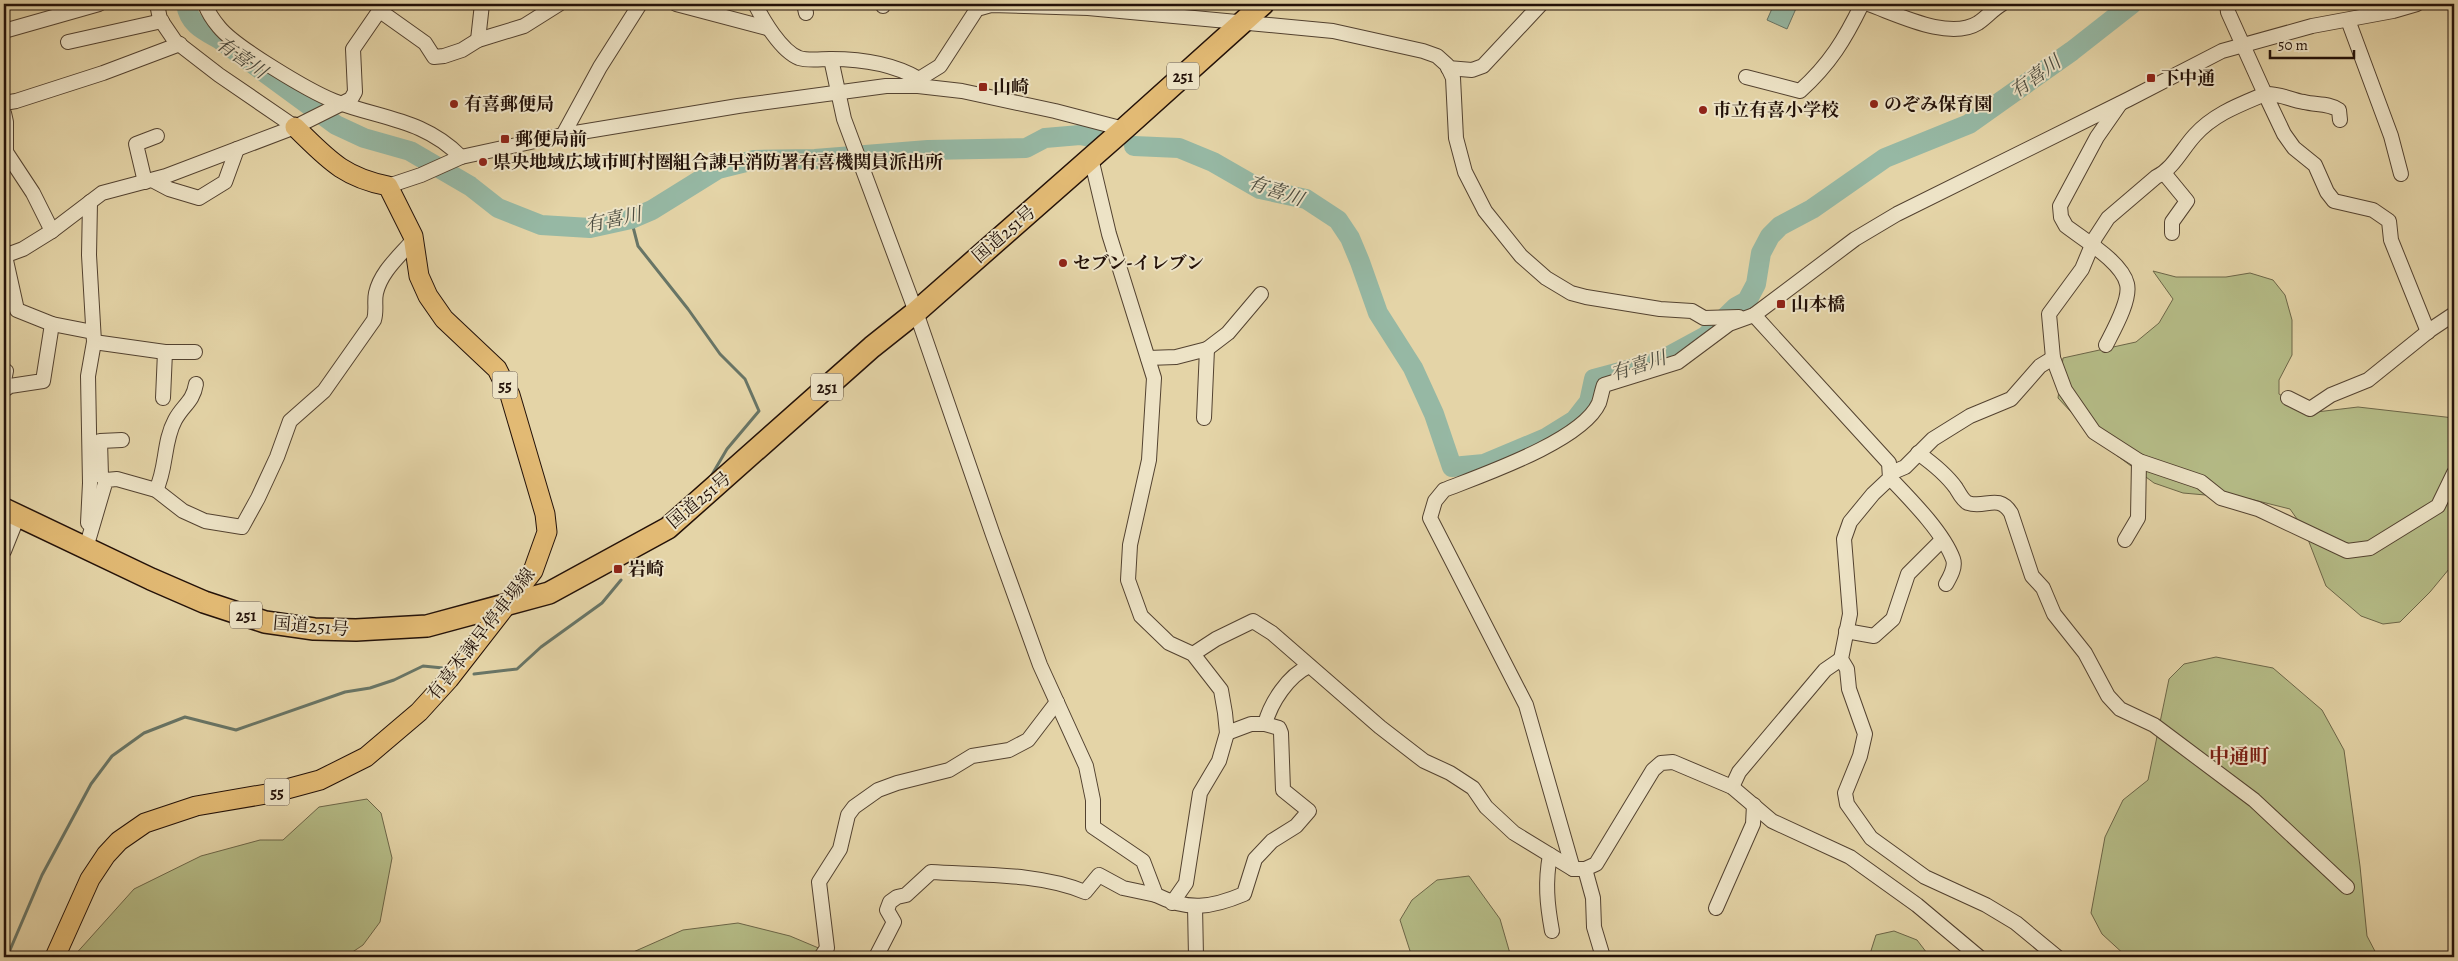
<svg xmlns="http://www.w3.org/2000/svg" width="2458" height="961" font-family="Alegreya,'Noto Serif JP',serif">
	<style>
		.green { fill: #b5bc87; stroke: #6c6648 }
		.water { fill: #96b8a4; stroke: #687566 }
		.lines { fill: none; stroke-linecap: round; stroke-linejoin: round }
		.stream { stroke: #687566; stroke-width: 3 }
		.river { stroke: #96b8a4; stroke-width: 20 }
		.minor-casing { stroke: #534230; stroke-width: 16 }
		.major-casing { stroke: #231108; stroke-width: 21 }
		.highway-casing { stroke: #231108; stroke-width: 24 }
		.minor { stroke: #ede3c6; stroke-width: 14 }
		.major { stroke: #e2ba74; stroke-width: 19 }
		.highway { stroke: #e2ba74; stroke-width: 21 }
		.poi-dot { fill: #8f2418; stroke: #ede3c6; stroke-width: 2 }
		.labels { text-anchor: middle; stroke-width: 4; stroke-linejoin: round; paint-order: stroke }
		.shield { fill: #ede3c6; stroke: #605041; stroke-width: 1 }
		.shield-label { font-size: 16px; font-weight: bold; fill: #231108 }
		.poi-label { font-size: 18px; font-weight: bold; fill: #231108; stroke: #ede3c6; text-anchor: start }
		.street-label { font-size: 18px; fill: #231108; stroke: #ede3c6 }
		.water-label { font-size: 19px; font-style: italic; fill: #4b4b3f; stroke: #ede3c6 }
		.quarter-label { font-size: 20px; font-weight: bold; fill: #7a1f14; stroke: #ede3c6 }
	</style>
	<rect width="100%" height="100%" fill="#e4d4a7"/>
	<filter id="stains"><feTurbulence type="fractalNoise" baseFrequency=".004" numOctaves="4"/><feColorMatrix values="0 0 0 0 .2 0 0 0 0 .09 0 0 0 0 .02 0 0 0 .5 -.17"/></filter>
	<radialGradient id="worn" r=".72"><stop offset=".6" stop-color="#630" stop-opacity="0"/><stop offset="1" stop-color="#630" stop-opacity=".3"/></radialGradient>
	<g class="green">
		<path d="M2153 271 2176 277H2226L2250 273 2273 280 2285 295 2292 320V355L2279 380V394L2308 413 2358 407 2454 418V563L2430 592 2400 622 2383 624 2361 616 2326 586 2304 529 2290 509 2250 499 2183 493 2154 483 2100 443 2058 398 2063 358 2136 342 2159 323 2173 299Z"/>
		<path d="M2216 657 2273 668 2322 710 2344 750 2360 866 2367 936 2378 957H2127L2102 934 2091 913 2105 837 2123 800 2148 780 2169 679 2184 664Z"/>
		<path d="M367 799 381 813 392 858 380 922 363 945 345 957H73L134 889 201 856 260 840H283L319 807Z"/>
		<path d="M1469 876 1500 919 1511 957H1412L1400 920 1412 900 1437 880Z"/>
		<path d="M738 923 790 936 840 957H626L631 953 683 930Z"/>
		<path d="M1894 931 1917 940 1930 957H1869L1876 935Z"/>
	</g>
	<path class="water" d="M1774 4H1798L1787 29 1767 20Z"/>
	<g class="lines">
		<g class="stream">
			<path d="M631 219 638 246 688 309 720 354 745 379 759 411 727 449 710 478"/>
			<path d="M474 674 517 669 541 647 602 603 621 580"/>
			<path d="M7 957 42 875 91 784 112 756 144 733 185 717 236 730 345 692 370 688 394 680 423 666 443 668"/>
		</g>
		<g class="river">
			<path d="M186 4C189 24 203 30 219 39L336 125 364 138 410 151 470 186 498 208 541 225 590 228 631 219 652 210 718 169 754 160 815 159 928 150 1026 148 1045 138 1080 135 1095 138"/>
			<path d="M1134 146 1179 148 1213 162 1260 189 1306 199 1338 220 1350 238 1360 262 1378 313 1413 368 1434 414 1452 467 1484 464 1546 438 1575 420 1589 402 1594 379 1658 362 1706 336 1736 307 1747 301 1756 284 1761 253 1770 236 1780 226 1812 209 1885 158 1969 124 2072 51 2132 4"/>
		</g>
		<g class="minor-casing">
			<g id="minor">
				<path d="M157 4 160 19 175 41 219 75 295 127"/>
				<path d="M205 4C208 12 213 20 219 27 235 47 309 91 334 101 381 119 424 119 461 157"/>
				<path d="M676 4 767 28"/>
				<path d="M755 4C763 20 781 51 799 58 808 61 821 59 831 59L844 119 916 312 993 535 1040 665 1086 766 1093 800V827L1143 861 1156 895C1188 911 1211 908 1244 894L1255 859 1272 841 1296 826 1309 811 1283 790 1281 733 1279 728 1265 724"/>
				<path d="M804 4 806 13"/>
				<path d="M883 4V6"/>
				<path d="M1868 4C1897 14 1949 41 1978 23 1987 17 1993 9 2002 4"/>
				<path d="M2227 4 2228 12 2265 94C2239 105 2214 114 2195 135 2182 149 2173 169 2156 177L2108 218 2095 238 2082 269 2049 314 2053 358 2065 390 2094 432 2139 461 2201 482 2221 498 2258 509 2347 551 2370 548 2438 506 2454 473"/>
				<path d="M380 11 425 43 434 57 444 56 462 50 478 40 524 26 559 4"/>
				<path d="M2348 20 2391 136 2401 174"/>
				<path d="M4 31 99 4"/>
				<path d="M478 40 482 4"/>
				<path d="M68 42 162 21"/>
				<path d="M831 59C862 59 892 63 919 79"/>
				<path d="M1448 68 1472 70 1483 66 1541 4"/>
				<path d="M1746 77 1800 91C1830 64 1845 39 1862 4"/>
				<path d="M918 86 919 79 940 66 977 9 991 5 1088 8 1333 31 1423 51 1437 56 1447 65 1453 78 1456 138 1465 172 1485 211 1521 256 1546 278 1571 293 1586 297 1660 309 1692 311 1704 318 1739 317"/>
				<path d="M4 103 16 101 103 73 180 44"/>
				<path d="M4 113 6 122V152L33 193 52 231"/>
				<path d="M2340 120 2339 110C2329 103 2316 105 2304 102 2290 100 2280 93 2265 94L2284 134 2294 148 2315 165 2327 192 2334 201 2373 210 2389 221 2391 240 2428 332"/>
				<path d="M563 135 600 67 640 4"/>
				<path d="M1091 158 1109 234 1154 378 1149 460 1130 545 1128 580 1141 616 1169 643 1193 654 1221 690 1225 713 1227 733 1219 761 1200 793 1186 883 1172 903"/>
				<path d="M2164 173 2187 201 2172 222V233"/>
				<path d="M152 180 169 189 199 198 225 182 237 149"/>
				<path d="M145 182 136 144 157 136"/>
				<path d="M388 186 421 175 461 157 563 135 738 106 886 86H918L962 91 1055 111 1124 129"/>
				<path d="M4 256 23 249 52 231 102 193 166 176 295 127 351 99 355 92 353 49 384 4"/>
				<path d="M5 256 17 310 52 324 93 332"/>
				<path d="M1754 315 1889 463 1890 478 1873 494 1850 522 1844 539 1850 614 1841 659 1847 669 1849 689 1865 734 1860 756 1845 793 1847 804 1871 838 1925 877 1986 905 2016 923 2057 957"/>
				<path d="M94 342 165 352H195"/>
				<path d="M2106 345C2113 331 2131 300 2127 284 2122 262 2084 240 2066 226L2061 217 2060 206 2097 137 2120 104"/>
				<path d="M1207 349 1228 333 1261 294"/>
				<path d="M1148 358 1176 357 1207 349 1204 418"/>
				<path d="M4 381 6 371"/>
				<path d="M4 390 10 386 43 381 52 324"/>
				<path d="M163 398 165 352"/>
				<path d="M2288 398 2310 409 2331 395 2368 380 2430 330 2454 314"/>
				<path d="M1918 453C1932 463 1946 474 1956 488 1959 493 1963 501 1968 503 1985 509 1998 493 2011 513L2032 576 2043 588 2054 614 2085 653 2108 696 2120 709 2154 725 2254 800 2347 887"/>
				<path d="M1891 473 1905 467 1933 439 1970 416 2011 399 2040 366 2053 358"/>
				<path d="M1890 478C1910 499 1943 532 1953 559 1956 567 1950 577 1946 584"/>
				<path d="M106 480 101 476 100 441 122 440"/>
				<path d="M156 490C167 468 163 442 175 420 183 405 193 402 196 384"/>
				<path d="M88 523 90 483 88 376 94 342 89 255 90 202"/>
				<path d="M2125 540 2138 518 2139 461"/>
				<path d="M86 548 106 480 117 479 156 490 183 511 205 521 242 527 258 498 277 457 290 421 324 391 374 320C377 310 374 302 376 293 381 271 400 256 414 239"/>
				<path d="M4 551 18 516"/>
				<path d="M1846 631 1874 636 1893 619 1908 574 1942 540"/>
				<path d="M1193 654 1216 639 1253 621 1272 633 1380 727 1424 761 1450 773 1473 788 1486 807 1514 833 1573 869H1585L1596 864 1653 770 1661 763 1673 762 1732 787 1772 821 1850 857 1917 905 1979 957"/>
				<path d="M1227 733 1251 724H1265C1271 702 1288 676 1309 666"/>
				<path d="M1732 787 1739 772 1825 670 1841 659"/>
				<path d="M1550 855C1545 882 1547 904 1552 931"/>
				<path d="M1573 869 1526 705 1430 518 1435 501 1444 490C1482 475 1582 441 1599 403 1601 397 1602 390 1604 385L1678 362 1729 324 1754 315 1855 239 1897 214 2129 99 2222 51 2312 26 2393 11 2417 4"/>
				<path d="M1585 869 1593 898 1594 927 1603 957"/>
				<path d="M1195 906 1196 957"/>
				<path d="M1716 908 1753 824 1754 805"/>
				<path d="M821 957 827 948 819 882 840 849 848 815 854 807 878 790 897 783 949 770 972 756 1009 750 1028 740 1057 702"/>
				<path d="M876 957 894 922 887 910 890 902 897 897 906 895 931 872C980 875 1040 873 1085 892L1099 875 1123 888 1156 895"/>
			</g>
		</g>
		<g class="major-casing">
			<path id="major" d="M55 957 90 879 106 855 119 841 145 823 196 806 272 793 320 780 366 757 419 712 449 679 533 571 547 532 545 514 510 395 497 369 444 319 428 296 419 276 413 236 388 186C342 177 327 158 295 127"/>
		</g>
		<g class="highway-casing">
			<path id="highway" d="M4 509 151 579 204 602 265 622 314 629 356 630 427 626 549 593 668 528 872 347 916 312 1124 129 1263 4"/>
		</g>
		<use href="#minor" class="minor"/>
		<use href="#major" class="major"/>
		<use href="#highway" class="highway"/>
	</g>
	<g class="poi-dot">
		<rect x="2146" y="73" width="10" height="10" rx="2.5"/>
		<rect x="978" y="82" width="10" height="10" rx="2.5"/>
		<circle cx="454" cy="104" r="5"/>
		<circle cx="1874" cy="104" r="5"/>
		<circle cx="1703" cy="110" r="5"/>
		<rect x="500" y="134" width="10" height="10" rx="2.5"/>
		<circle cx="483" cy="162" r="5"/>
		<circle cx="1063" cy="263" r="5"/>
		<rect x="1776" y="299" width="10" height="10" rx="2.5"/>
		<rect x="613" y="564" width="10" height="10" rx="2.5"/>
	</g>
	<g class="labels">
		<g class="shield">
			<rect x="1167" y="62.5" width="32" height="27" rx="4"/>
			<rect x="492.5" y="371.5" width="25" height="27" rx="4"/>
			<rect x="811" y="373.5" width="32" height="27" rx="4"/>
			<rect x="230" y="601.5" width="32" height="27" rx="4"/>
			<rect x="264.5" y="778.5" width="25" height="27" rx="4"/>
		</g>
		<g class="shield-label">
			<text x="1183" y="82">251</text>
			<text x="505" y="391">55</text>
			<text x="827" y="393">251</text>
			<text x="246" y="621">251</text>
			<text x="277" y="798">55</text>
		</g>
		<g class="poi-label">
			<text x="2161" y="84">下中通</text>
			<text x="993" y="93">山崎</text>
			<text x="464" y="110">有喜郵便局</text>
			<text x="1884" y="110">のぞみ保育園</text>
			<text x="1713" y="116">市立有喜小学校</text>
			<text x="515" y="145">郵便局前</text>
			<text x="493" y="168">県央地域広域市町村圏組合諌早消防署有喜機関員派出所</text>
			<text x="1073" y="269">セブン-イレブン</text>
			<text x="1791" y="310">山本橋</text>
			<text x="628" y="575">岩崎</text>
		</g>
		<g class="street-label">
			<text transform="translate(1004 234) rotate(-41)" y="6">国道251号</text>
			<text transform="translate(699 500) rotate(-40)" y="6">国道251号</text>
			<text transform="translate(311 626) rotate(5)" y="6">国道251号</text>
			<text transform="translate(481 634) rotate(-52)" y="6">有喜本諫早停車場線</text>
		</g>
		<g class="water-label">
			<text transform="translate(242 57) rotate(35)" y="7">有喜川</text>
			<text transform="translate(2035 76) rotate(-36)" y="7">有喜川</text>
			<text transform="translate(1276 190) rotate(19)" y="7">有喜川</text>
			<text transform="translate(613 219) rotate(-12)" y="7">有喜川</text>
			<text transform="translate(1638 365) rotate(-18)" y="7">有喜川</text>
		</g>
		<g class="quarter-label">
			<text x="2239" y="763">中通町</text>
		</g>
	</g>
	<rect width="2458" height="961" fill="none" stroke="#e4d4a7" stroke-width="20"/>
	<rect x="5" y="5" width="2448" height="951" fill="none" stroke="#231108" stroke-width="2.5"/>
	<rect x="10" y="10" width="2438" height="941" fill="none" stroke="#231108"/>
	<path d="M2270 50v8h84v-8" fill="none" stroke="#231108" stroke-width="2.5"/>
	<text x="2278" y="50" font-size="15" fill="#231108" stroke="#ede3c6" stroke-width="4" paint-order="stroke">50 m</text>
	<rect width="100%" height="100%" filter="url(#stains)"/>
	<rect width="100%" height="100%" fill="url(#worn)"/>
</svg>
